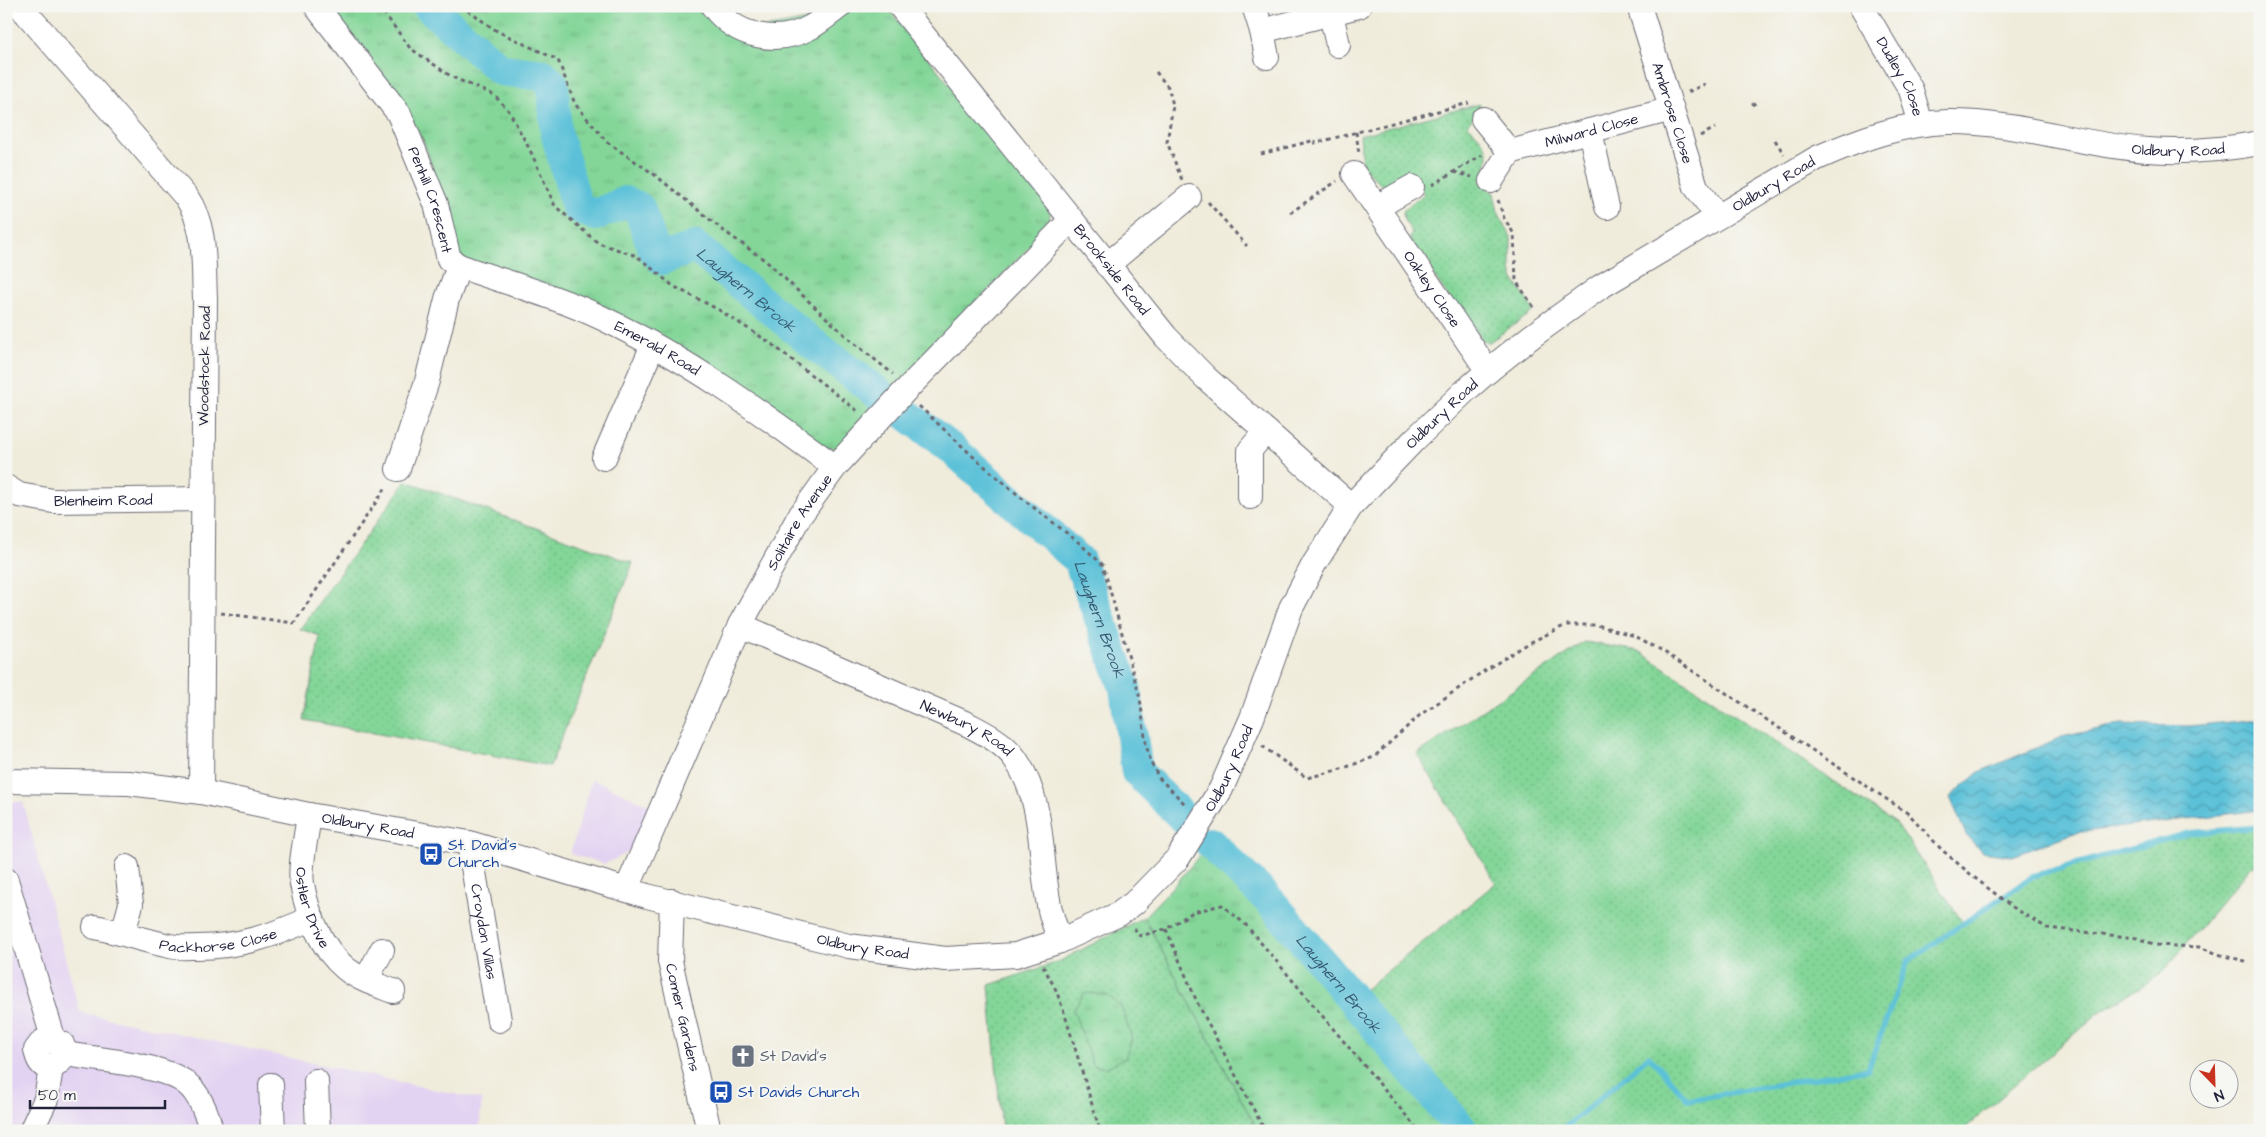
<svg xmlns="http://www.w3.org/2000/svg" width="2266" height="1137" font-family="'Architects Daughter',sans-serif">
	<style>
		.built { fill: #e3d3f2 }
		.grass { fill: url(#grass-dots); stroke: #527c6a }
		.park { fill: url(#park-tufts); stroke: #527c6a }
		.water { fill: url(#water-waves); stroke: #3e728a }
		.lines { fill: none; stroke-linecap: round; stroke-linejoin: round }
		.stream { stroke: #5bc1d8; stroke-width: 5.5 }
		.river { stroke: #5bc1d8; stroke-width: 32 }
		.minor-casing { stroke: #6a6973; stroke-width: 26 }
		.path { stroke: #6a6973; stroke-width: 3; stroke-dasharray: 4 4; stroke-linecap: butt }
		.minor { stroke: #fff; stroke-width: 24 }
		.labels { text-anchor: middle; stroke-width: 4.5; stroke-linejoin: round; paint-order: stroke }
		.street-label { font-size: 15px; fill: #22223b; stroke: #f6f6f2 }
		.transit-label { font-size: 15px; fill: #164399; stroke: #f6f6f2; text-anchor: start }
		.worship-label { font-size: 15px; fill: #5b616d; stroke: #f6f6f2; text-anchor: start }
		.water-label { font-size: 16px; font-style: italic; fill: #365a72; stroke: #f6f6f2 }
	</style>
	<defs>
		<pattern id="grass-dots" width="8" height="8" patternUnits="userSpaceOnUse" patternTransform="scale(1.25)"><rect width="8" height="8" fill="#83d698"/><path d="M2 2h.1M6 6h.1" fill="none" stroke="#71b784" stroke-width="1.8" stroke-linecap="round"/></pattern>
		<pattern id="park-tufts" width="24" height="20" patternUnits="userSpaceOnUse" patternTransform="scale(1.25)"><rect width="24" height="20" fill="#83d698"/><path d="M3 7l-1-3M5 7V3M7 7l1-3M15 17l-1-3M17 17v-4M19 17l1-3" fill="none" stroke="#71b784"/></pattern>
		<pattern id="water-waves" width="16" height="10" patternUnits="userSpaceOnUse" patternTransform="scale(1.25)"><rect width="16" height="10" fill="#5bc1d8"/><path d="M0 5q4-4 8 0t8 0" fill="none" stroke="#4b9cb0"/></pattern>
	</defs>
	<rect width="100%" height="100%" fill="#f6f6f2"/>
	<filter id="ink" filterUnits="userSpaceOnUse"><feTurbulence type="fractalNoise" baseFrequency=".02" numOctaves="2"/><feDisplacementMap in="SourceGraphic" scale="10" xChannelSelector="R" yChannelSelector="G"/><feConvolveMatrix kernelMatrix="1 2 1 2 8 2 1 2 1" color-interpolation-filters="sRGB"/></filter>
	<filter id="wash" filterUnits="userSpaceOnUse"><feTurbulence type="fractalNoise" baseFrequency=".0096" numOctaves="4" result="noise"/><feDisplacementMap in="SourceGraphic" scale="20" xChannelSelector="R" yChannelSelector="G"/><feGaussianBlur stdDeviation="1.12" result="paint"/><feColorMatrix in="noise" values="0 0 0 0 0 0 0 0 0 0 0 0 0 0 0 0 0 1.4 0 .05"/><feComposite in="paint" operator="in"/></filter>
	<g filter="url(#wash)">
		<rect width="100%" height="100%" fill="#f0ecdb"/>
		<g class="built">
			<path d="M592 779 653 807 636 848 605 864 570 854Z"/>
			<path d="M6 802H23L80 1012 482 1100 479 1131H6Z"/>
		</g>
		<g class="grass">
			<path d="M1479 104 1481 109 1467 124C1479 137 1493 147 1486 167 1484 173 1481 175 1480 182L1494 193 1498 212 1511 237V270L1514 280 1534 311 1488 343 1483 341 1475 328 1469 327 1409 239 1412 232 1404 220 1403 211 1424 194 1411 174 1395 185 1387 187 1380 184 1362 165 1360 135Z"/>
			<path d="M406 481 633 563 550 766 304 720 320 636 300 629Z"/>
			<path d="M1585 642 1639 651 1897 824 1963 923 2033 876 2189 833 2260 827V870L2252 865 2161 974 2096 1015 1962 1131H1463L1353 999 1496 883 1417 754Z"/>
			<path d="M1144 917 1258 1131H1002L989 985 1058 962Z"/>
		</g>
		<g class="park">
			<path d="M326 6H705L729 34 843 14C857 6 874 2 890 11L1048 206 1050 213 1049 226 839 448 822 447 743 389 462 261 425 145 406 108Z"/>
			<path d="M1210 843 1271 902 1463 1131H1258L1144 917 1178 881Z"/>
			<path d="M1085 993 1107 995 1121 1006 1132 1039 1125 1058 1105 1068 1093 1065 1073 1009Z"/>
		</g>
		<path class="water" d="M2260 719V810L2074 833 2012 856 1982 852 1966 835 1950 797 1979 772 2062 737 2121 724 2189 726Z"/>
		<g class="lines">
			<path class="stream" d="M1561 1131 1649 1056 1688 1100 1868 1069 1908 961 2033 876 2189 833 2260 827"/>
			<g class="river">
				<path id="s1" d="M428 6 501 70 543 75 553 85 556 132 577 207 595 215 626 202 639 208 654 250 662 259 695 247 812 343 883 397"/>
				<path id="s2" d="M906 414 952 449 1079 560 1125 688 1137 772 1188 822"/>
				<path id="s3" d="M1210 843 1271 902 1463 1131"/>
			</g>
		</g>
	</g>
	<g filter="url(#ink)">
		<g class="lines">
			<g class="minor-casing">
				<g id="minor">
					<path d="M20 6 187 198C207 228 203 263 205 298L201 792"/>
					<path id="s4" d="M316 6 399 114 436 204 449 259 459 266 447 299 427 381 398 469"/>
					<path d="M713 6C736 37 777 46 811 27 821 21 831 13 840 6"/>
					<path id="s5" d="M900 6 1166 337 1206 378 1351 506"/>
					<path d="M1254 6 1262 31"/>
					<path id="s6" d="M1639 6 1696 187 1717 216"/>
					<path id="s7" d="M1861 6 1911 90 1921 124"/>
					<path d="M1331 14 1338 45"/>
					<path d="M1267 57 1262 31 1359 6"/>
					<path d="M1483 119 1510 152"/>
					<path d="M1590 131 1607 207"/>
					<path id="s8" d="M1354 174 1488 371"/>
					<path id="s9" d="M1491 181 1510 152 1672 109"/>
					<path d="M1377 207 1412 187"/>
					<path d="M1107 265 1189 197"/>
					<path id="s10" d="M459 266C507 283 556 296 602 318 686 358 761 412 835 467"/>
					<path d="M604 458 653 345"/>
					<path id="s11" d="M6 487 19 495 53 501 203 499"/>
					<path d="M1250 497V450L1266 431"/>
					<path id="s12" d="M740 625 967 724C984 733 1005 743 1016 760 1045 803 1039 856 1049 905 1051 917 1056 929 1060 941"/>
					<path id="s13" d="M6 781 129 783 201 792 309 815 469 843 647 896 849 946 945 959 1016 955 1060 941 1119 914 1134 903 1178 858 1221 789 1252 718 1291 608 1314 564 1351 506 1414 440 1465 391 1488 371 1532 336 1600 287 1817 158C1858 140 1902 123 1948 122 2015 121 2080 145 2147 150 2185 153 2222 150 2260 143"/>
					<path id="s14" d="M309 815C307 833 299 867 302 884 307 913 321 948 345 968 358 979 377 985 393 991"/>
					<path id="s15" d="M469 843 499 1020"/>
					<path d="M6 880 54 1041"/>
					<path id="s16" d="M627 889 740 625 799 517 835 467 903 393 1071 220"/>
					<path id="s17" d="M672 901 670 961 709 1131"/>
					<path id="s18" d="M95 927C120 932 145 941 170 946 178 948 188 947 197 947 239 947 275 935 312 918"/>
					<path d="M123 933 131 904 127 867"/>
					<path d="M366 980 382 950"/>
					<path d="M54 1041 62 1044 66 1054C55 1071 40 1073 36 1050L42 1042Z"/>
					<path d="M66 1054C98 1060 161 1064 186 1083 199 1093 208 1115 211 1131"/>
					<path d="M316 1081 318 1131"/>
					<path d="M271 1085 273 1131"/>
					<path d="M31 1131 46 1099 51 1068"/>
				</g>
			</g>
			<g class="path">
				<path d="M379 6 410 48 452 77 494 95 509 111 530 150 555 206 598 243 637 256 673 286 719 310 769 342 859 412"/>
				<path d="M461 6 497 31 558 60 575 104 607 142 655 175 724 231 766 261 849 339 893 374"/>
				<path d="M1156 72 1168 87 1173 105 1167 142 1182 180"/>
				<path d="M1688 92 1705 84"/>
				<path d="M1752 105 1759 101"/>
				<path d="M1356 132 1359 154"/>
				<path d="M1700 136 1715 128"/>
				<path d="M1775 140 1784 154"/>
				<path d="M1261 154 1315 140V143L1469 103"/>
				<path d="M1454 172 1472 177"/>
				<path d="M1432 185 1482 155"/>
				<path d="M1498 200 1504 218 1514 234 1516 281 1535 309"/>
				<path d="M1208 202 1247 246"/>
				<path d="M1290 213 1337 181"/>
				<path d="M919 406 977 460 1024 500 1077 541 1103 565 1140 698 1146 745 1151 763 1159 778 1187 806"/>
				<path d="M221 613 294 623 387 486"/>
				<path d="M1262 746 1307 778 1341 769 1374 757 1420 715 1481 673 1529 643 1566 625H1597L1635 636 1661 650 1909 814 1942 850 1975 878 2011 906 2047 928 2137 938 2156 945 2199 947 2224 956 2250 962"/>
				<path d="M1134 928 1140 936 1166 929 1193 912 1222 905 1246 925 1419 1131"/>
				<path d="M1166 929 1197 1002 1265 1131"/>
				<path d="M1043 966 1056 990 1065 1015 1100 1131"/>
			</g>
			<use href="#minor" class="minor"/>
		</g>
	</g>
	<defs>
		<g id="bus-square" transform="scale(1.25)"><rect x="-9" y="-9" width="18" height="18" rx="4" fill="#1a4fb4" stroke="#f6f6f2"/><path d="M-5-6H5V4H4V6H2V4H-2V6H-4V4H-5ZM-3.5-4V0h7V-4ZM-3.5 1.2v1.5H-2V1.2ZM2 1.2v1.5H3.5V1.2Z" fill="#fff"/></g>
		<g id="church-square" transform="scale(1.25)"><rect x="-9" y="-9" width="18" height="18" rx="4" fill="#6b7280" stroke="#f6f6f2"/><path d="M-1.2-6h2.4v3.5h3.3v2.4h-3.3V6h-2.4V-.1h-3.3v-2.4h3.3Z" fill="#fff"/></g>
	</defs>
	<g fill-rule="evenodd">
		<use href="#bus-square" x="431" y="854"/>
		<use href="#church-square" x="743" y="1056"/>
		<use href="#bus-square" x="721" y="1092"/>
	</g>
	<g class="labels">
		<g class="street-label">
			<text dy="5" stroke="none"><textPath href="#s7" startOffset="81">Dudley Close</textPath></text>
			<text dy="5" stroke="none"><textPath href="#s6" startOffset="112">Ambrose Close</textPath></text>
			<text dy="5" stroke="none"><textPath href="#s9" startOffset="119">Milward Close</textPath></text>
			<text dy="5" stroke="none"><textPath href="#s13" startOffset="2571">Oldbury Road</textPath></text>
			<text dy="5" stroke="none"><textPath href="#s13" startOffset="2151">Oldbury Road</textPath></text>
			<text dy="5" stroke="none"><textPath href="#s4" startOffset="228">Penhill Crescent</textPath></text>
			<text dy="5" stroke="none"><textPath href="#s5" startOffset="338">Brookside Road</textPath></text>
			<text dy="5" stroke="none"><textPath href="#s8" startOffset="139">Oakley Close</textPath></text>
			<text dy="5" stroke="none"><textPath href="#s10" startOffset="215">Emerald Road</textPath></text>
			<text transform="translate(204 366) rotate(-89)" y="5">Woodstock Road</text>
			<text dy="5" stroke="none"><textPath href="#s13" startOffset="1746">Oldbury Road</textPath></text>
			<text dy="5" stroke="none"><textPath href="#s11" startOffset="100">Blenheim Road</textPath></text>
			<text dy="5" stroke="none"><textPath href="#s16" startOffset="406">Solitaire Avenue</textPath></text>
			<text dy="5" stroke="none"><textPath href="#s12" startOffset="249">Newbury Road</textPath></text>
			<text dy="5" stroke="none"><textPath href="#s13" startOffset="1326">Oldbury Road</textPath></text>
			<text dy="5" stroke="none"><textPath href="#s13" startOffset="366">Oldbury Road</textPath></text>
			<text dy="5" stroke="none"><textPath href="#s14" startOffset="95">Ostler Drive</textPath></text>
			<text dy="5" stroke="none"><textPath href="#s15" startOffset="90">Croydon Villas</textPath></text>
			<text dy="5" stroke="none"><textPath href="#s18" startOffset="126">Packhorse Close</textPath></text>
			<text dy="5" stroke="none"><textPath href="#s13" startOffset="876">Oldbury Road</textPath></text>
			<text dy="5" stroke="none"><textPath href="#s17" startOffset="118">Comer Gardens</textPath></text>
		</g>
		<g class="transit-label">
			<text x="448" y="850">St. David's<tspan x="448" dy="17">Church</tspan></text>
			<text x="738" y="1097">St Davids Church</text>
		</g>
		<g class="worship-label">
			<text x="760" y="1061">St David's</text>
		</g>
		<g class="water-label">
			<text dy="6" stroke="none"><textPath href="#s1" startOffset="505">Laughern Brook</textPath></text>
			<text dy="6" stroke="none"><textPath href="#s2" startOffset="289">Laughern Brook</textPath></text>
			<text dy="6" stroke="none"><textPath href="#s3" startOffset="191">Laughern Brook</textPath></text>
		</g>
	</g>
	<rect width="2266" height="1137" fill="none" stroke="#f6f6f2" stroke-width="25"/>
	<g transform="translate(2214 1084) rotate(157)"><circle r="24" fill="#f6f6f2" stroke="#a1a1a9"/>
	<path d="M0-4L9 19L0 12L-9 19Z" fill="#c8321e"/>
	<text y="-8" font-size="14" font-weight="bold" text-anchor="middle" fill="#22223b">N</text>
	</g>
	<path d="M30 1100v8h135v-8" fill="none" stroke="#22223b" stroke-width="2.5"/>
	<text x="38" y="1100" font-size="15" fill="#22223b" stroke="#f6f6f2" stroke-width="4" paint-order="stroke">50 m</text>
</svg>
